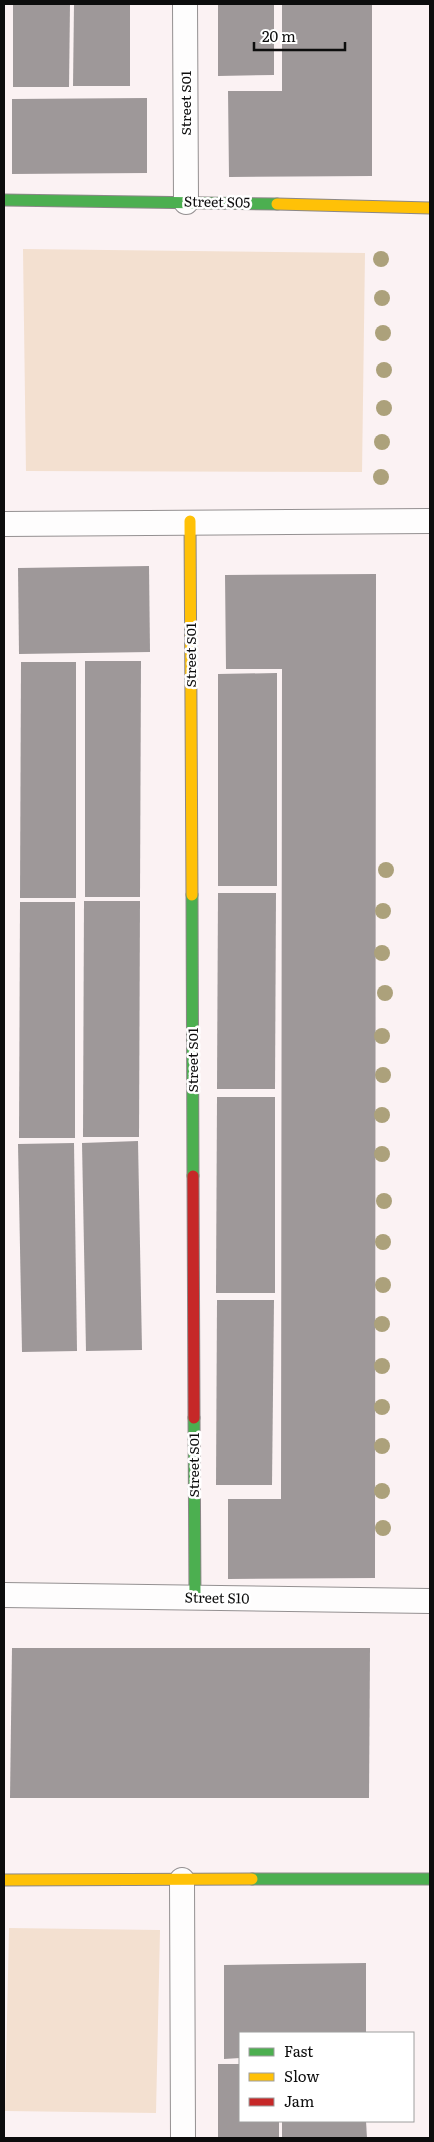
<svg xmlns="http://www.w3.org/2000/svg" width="434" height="2142" font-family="Literata,serif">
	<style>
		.green { fill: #f3e0d0 }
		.building { fill: #9e9899 }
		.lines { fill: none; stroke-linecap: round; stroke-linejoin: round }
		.street-casing { stroke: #949091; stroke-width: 26 }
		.fast-casing { stroke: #8b8787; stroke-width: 13 }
		.slow-casing { stroke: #8b8787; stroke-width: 13 }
		.jam-casing { stroke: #8b8787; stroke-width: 13 }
		.street { stroke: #fefdfd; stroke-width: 24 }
		.fast { stroke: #4caf50; stroke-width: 11 }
		.slow { stroke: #ffc107; stroke-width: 11 }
		.jam { stroke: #c62828; stroke-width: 11 }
		.tree { fill: #aca17b }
		.labels { text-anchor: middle; stroke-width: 5; stroke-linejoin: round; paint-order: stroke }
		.street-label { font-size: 14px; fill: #0d0d0d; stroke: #fff }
	</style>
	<rect width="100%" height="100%" fill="#fbf2f3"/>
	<g class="green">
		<path d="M23 249 365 253 362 472 26 471Z"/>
		<path d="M9 1928 160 1930 156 2113 5 2111Z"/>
	</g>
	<g class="building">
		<path d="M13 4H70L69 87H13Z"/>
		<path d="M74 4H130V86H73Z"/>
		<path d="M218 4H274V75L218 76Z"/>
		<path d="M282 4H372V176L229 177 228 91H282Z"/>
		<path d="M147 98V173L12 174V99Z"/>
		<path d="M149 566 150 652 19 654 18 568Z"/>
		<path d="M376 574 375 1578 228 1579V1499H281L282 669H226L225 575Z"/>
		<path d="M85 661H141L140 897H85Z"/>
		<path d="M21 662H76V898H20Z"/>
		<path d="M277 673V886H218V674Z"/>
		<path d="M218 893H276L275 1089H217Z"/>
		<path d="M84 901H140L139 1137H83Z"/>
		<path d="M20 902H75V1138H19Z"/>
		<path d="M217 1097H275V1293H216Z"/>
		<path d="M138 1141 142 1350 86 1351 82 1143Z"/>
		<path d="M74 1143 77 1351 22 1352 18 1144Z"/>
		<path d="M217 1300H274L272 1485H216Z"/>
		<path d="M12 1648H370L369 1798H10Z"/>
		<path d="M366 1963V2033H240V2058L224 2059V1965Z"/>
		<path d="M218 2064H240V2121H279V2138H218Z"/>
		<path d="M282 2121H366L367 2138H282Z"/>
	</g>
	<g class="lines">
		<g class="street-casing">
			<g id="street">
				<path d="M185 4 186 202"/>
				<path d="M4 524 430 521"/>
				<path d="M4 1595 430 1601"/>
				<path d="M182 1880 183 2138"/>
			</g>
		</g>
		<g class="fast-casing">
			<g id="fast">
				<path d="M4 200 277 204"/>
				<path d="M192 895 193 1176"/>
				<path d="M194 1418 195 1598"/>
				<path d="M252 1879H430"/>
			</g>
		</g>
		<g class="slow-casing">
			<g id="slow">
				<path d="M277 204 430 208"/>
				<path d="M190 521 192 895"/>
				<path d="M4 1880 252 1879"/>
			</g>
		</g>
		<g class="jam-casing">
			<path id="jam" d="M193 1176 194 1418"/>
		</g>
		<use href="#street" class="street"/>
		<use href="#fast" class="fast"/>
		<use href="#slow" class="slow"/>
		<use href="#jam" class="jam"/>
	</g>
	<g class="tree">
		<circle cx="381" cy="259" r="8"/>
		<circle cx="382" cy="298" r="8"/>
		<circle cx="383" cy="333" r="8"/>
		<circle cx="384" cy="370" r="8"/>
		<circle cx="384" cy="408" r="8"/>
		<circle cx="382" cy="442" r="8"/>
		<circle cx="381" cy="477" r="8"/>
		<circle cx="386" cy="870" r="8"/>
		<circle cx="383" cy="911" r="8"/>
		<circle cx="382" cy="953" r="8"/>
		<circle cx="385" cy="993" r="8"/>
		<circle cx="382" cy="1036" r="8"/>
		<circle cx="383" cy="1075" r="8"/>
		<circle cx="382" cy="1115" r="8"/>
		<circle cx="382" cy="1154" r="8"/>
		<circle cx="384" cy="1201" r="8"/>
		<circle cx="383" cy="1242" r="8"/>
		<circle cx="383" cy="1285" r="8"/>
		<circle cx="382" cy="1324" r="8"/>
		<circle cx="382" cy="1366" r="8"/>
		<circle cx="382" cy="1407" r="8"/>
		<circle cx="382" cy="1446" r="8"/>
		<circle cx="382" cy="1491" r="8"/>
		<circle cx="383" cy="1528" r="8"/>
	</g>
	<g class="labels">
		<g class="street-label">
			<text transform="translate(186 103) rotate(-90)" y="5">Street S01</text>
			<text transform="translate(217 202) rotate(1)" y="5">Street S05</text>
			<text transform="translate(191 655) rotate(-90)" y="5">Street S01</text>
			<text transform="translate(193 1060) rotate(-90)" y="5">Street S01</text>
			<text transform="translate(194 1465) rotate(-90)" y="5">Street S01</text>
			<text transform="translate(217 1598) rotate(1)" y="5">Street S10</text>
		</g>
	</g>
	<rect width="434" height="2142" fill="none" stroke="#0d0d0d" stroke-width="10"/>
	<rect x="239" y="2032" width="175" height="90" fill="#ffffff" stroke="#9e9e9e"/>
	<rect x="249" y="2048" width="25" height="8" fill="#4caf50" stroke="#9e9e9e"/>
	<text x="284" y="2057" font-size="15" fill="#0d0d0d">Fast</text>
	<rect x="249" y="2073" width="25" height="8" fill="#ffc107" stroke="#9e9e9e"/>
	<text x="284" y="2082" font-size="15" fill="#0d0d0d">Slow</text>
	<rect x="249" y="2098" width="25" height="8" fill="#c62828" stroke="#9e9e9e"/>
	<text x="284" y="2107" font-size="15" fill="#0d0d0d">Jam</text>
	<path d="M254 42v8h91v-8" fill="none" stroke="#0d0d0d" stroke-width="2.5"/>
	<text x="262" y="42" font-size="15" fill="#0d0d0d" stroke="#ffffff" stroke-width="4" paint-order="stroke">20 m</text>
</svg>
